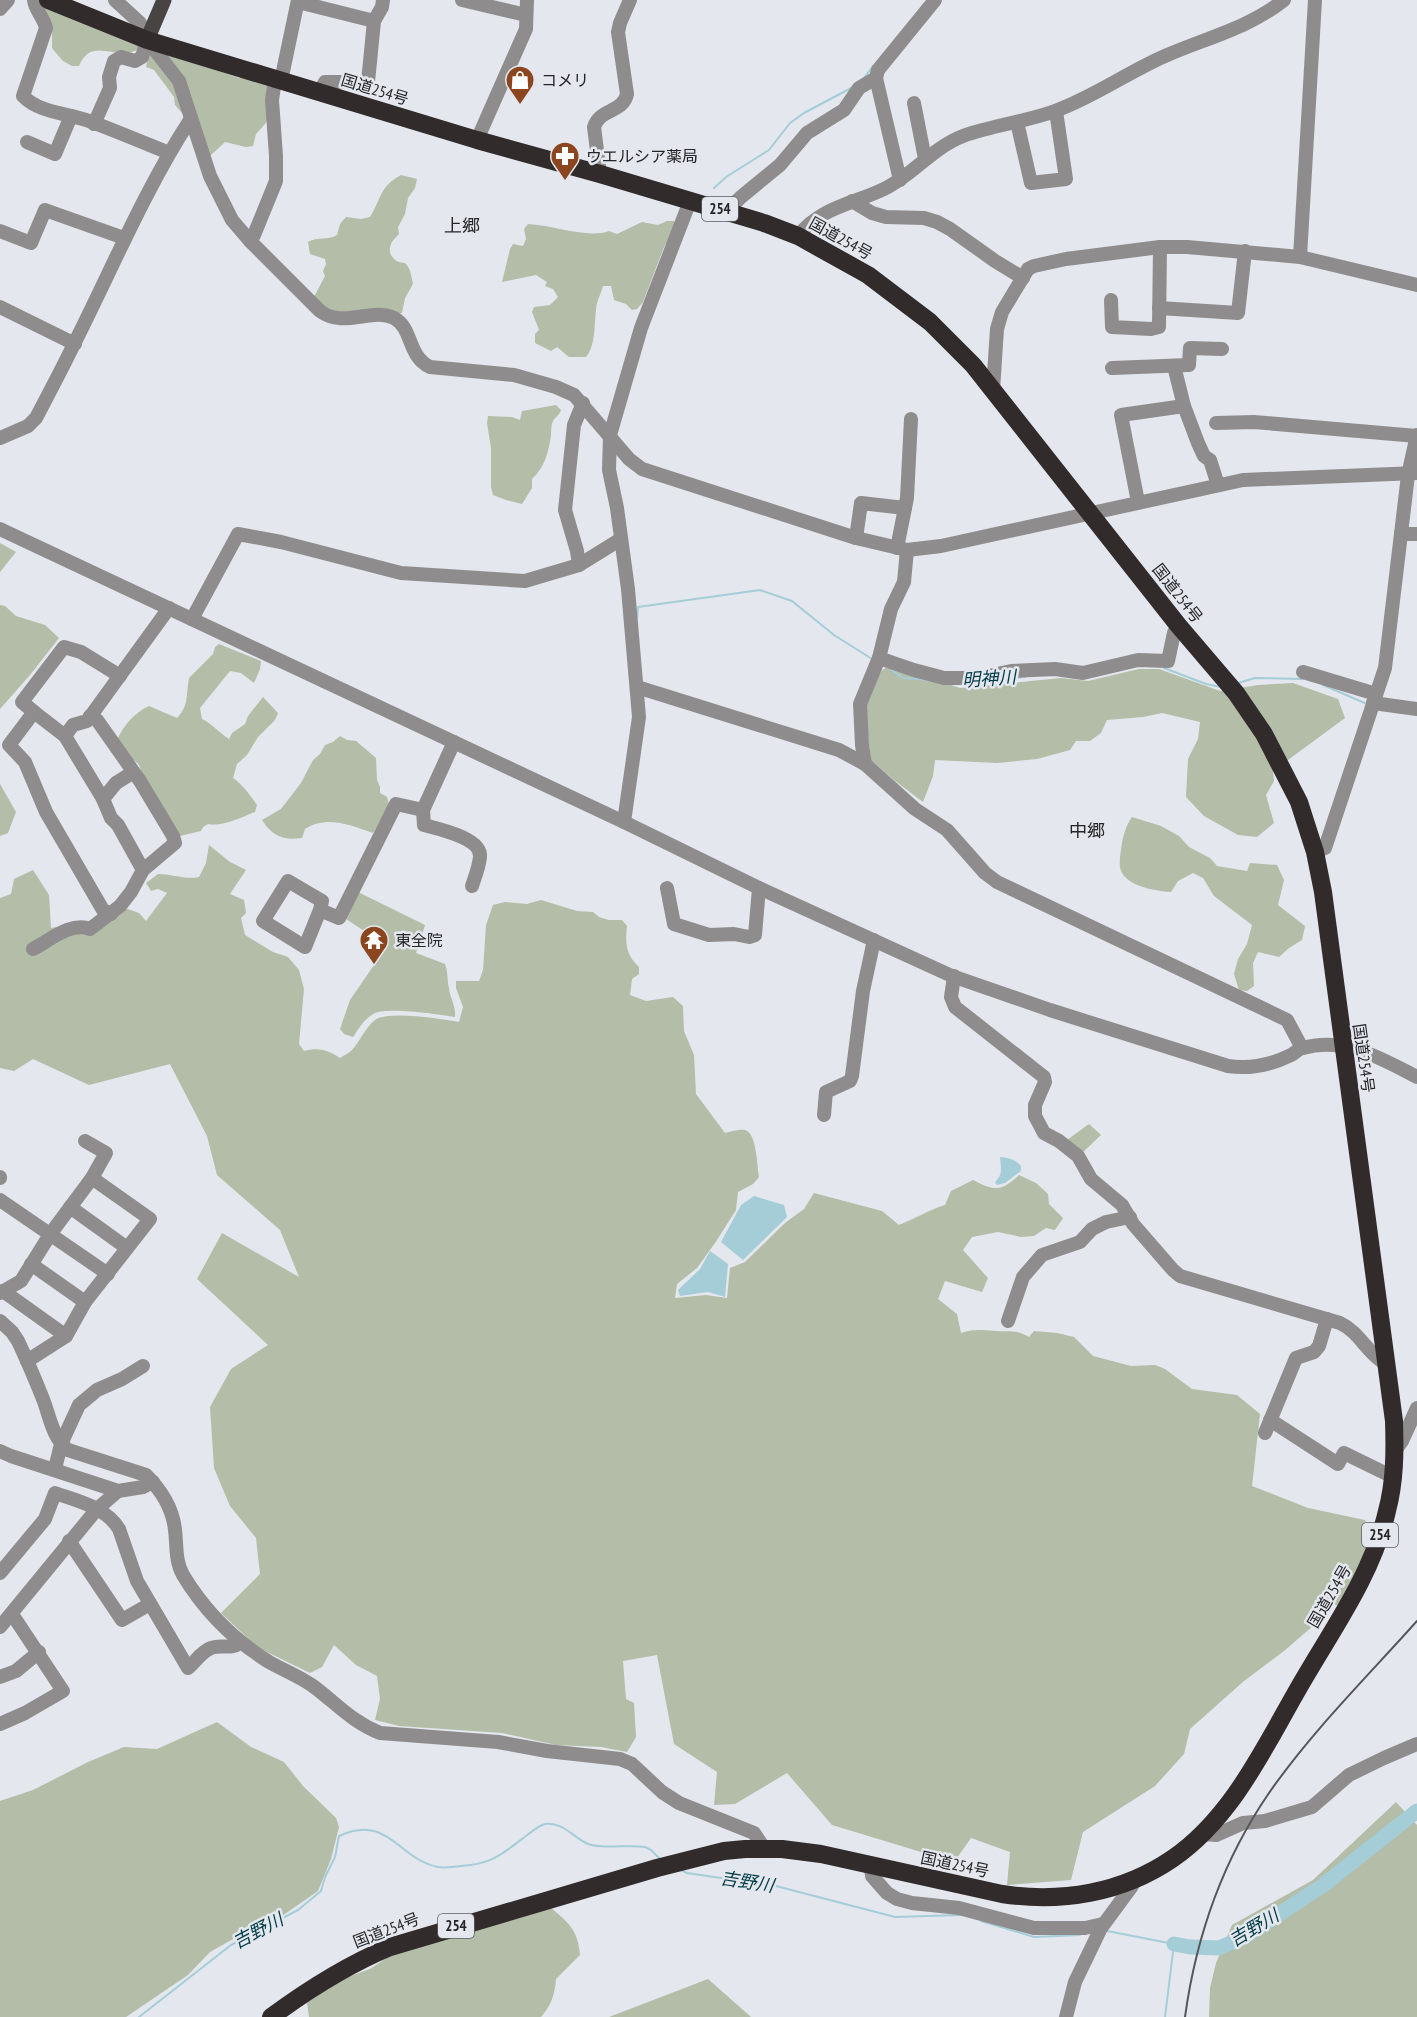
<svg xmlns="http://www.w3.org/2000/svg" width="1417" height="2017" font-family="'PT Sans Narrow','Noto Sans JP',sans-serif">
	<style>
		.green { fill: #b3bda7 }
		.water { fill: #a5cdd8 }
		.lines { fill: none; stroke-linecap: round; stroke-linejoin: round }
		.stream { stroke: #a5cdd8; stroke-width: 2 }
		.river { stroke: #a5cdd8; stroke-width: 15 }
		.minor { stroke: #8f8c8d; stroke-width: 14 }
		.major { stroke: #494444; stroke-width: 15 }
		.highway { stroke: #312b2c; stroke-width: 18 }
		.rail { stroke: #545659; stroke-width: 2 }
		.labels { text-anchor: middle; stroke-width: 5; stroke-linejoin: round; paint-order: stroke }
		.shield { fill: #e4e7ed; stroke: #5e5f62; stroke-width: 1.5 }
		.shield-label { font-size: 15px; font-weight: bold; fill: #242527 }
		.poi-label { font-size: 16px; fill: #242527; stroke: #e4e7ed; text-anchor: start }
		.street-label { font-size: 16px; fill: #242527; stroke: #e4e7ed }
		.neighbourhood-label { font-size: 18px; fill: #242527; stroke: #e4e7ed }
		.water-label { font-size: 18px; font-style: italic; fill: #003b48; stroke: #e4e7ed }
	</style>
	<rect width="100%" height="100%" fill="#e4e7ed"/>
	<g class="green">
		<path d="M42 6 140 42V48C118 64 92 34 79 66H72L63 61 56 53 52 48V28Z"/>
		<path d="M161 50 239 78H252L270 87 269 116 265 124 256 134 253 146 246 147 225 142 210 156 196 119 182 113 175 105 174 97 154 70 146 67 149 51Z"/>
		<path d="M401 175 417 179 415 188 408 198 405 214 398 227 399 234C397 236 394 239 392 242 386 252 393 263 405 263 411 269 411 276 413 284L405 298 402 313 340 320 314 297 325 276 323 271 326 264 325 259 310 254 308 242C318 236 328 241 337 235L340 224 346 217 361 219 370 217C382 198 379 187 401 175Z"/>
		<path d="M667 221H674L677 225 664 247 643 302 637 309 632 310 626 304 614 300 611 286H603C601 294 596 302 596 310 594 325 596 345 586 357H569L557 347 551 351 535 343V334L539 330 532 312 534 307 550 305 558 297 553 289 545 286 547 282 536 275 502 282 510 249 513 244 523 246 526 239 524 229 528 224C552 225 588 239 609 231L617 234 642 222 658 225Z"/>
		<path d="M556 405 561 410C559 416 556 416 553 421 551 425 551 431 551 436 548 453 545 467 532 479V488L522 504 506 500 493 495 491 487V448L487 423 488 416 512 417 520 420 522 411Z"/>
		<path d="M0 543 16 552 0 572Z"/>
		<path d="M0 605 5 606 16 616 45 625 59 638 30 675 0 709Z"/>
		<path d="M219 644 261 661 260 669 254 683 241 673 230 671 200 708 202 719C213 724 219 733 229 739L232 733 245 724 248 716 263 697 278 713 275 720 258 737 247 755 237 764 233 778C243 785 250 795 257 805L255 812C242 817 222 827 208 824L203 827 201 831 180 836 172 827 142 778C141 756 130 763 121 750 119 747 118 743 117 740 124 725 134 713 149 706L177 718C189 706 186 694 189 678L213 654 215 647Z"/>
		<path d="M891 665 960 688 1061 678 1088 681 1139 669H1159L1220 691 1258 685 1293 683 1338 699 1345 718 1273 771 1274 781 1266 795 1274 823 1257 837 1238 835 1204 816 1186 797 1188 759 1198 739 1200 722 1162 713 1143 717 1107 720 1101 733 1090 741H1076L1070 750 1037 759 997 763 935 760 933 776 923 802 895 781 871 760 864 704 882 670Z"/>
		<path d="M340 736 347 740 356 741 376 758 377 780 380 787V793L387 797 389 804 375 830 373 833C350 825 327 815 305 829L302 838C284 841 272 836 262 820L281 809 301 783 313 760 320 754 325 745 333 742Z"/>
		<path d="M0 784 16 812 8 833 0 836Z"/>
		<path d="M1132 817 1161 826 1179 836 1189 847 1210 858 1217 866 1247 871 1250 863 1277 865 1284 880 1278 905 1305 926 1302 940 1289 948 1279 957 1258 952 1253 963 1254 986 1247 991 1239 990 1234 974 1238 959 1247 944 1252 925 1214 896 1203 878 1193 873 1178 881 1171 892C1155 891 1123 886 1120 867 1119 859 1121 851 1122 843 1124 833 1126 826 1132 817Z"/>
		<path d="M209 845 230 862 246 870 230 894 244 900 246 913 241 918 245 935 273 952 288 957 299 970 304 989 299 1044 304 1051C318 1047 328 1050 340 1058 343 1056 349 1053 352 1050 360 1041 365 1028 375 1020 388 1010 441 1019 459 1022L463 1007 456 988V981H479L483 970 486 925 493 905 505 902 527 904 541 900 577 911 593 912 599 917 609 920H622L627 926C625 944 626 955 639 967V974L632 979 630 995 646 1001 673 997 683 1006 684 1031 694 1055 696 1094 725 1133C730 1132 739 1129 745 1130 757 1133 757 1167 759 1177L753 1184 738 1192 736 1210 715 1243 697 1268 677 1284 675 1298 706 1295 727 1298 730 1268 745 1262 785 1223 804 1209 814 1193 882 1211 899 1225C915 1219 928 1210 945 1205L951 1191 973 1180C994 1191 1001 1192 1019 1175L1036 1183 1048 1194 1049 1204 1063 1218 1055 1230 1046 1228 1034 1236 1021 1237 998 1232 972 1237 963 1250 988 1278 982 1292 945 1281 938 1299 957 1314 961 1333C975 1329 981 1330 995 1331 1011 1332 1015 1329 1029 1337L1034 1331 1057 1333 1074 1337 1093 1356 1131 1366 1155 1365 1165 1369 1192 1389 1237 1395 1260 1414 1252 1486 1308 1508 1365 1520 1373 1540 1342 1605H1324L1320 1620 1284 1651 1244 1681 1190 1729 1184 1754 1155 1786 1083 1832 1071 1880 1007 1885 1010 1852 971 1838 954 1862 832 1825 787 1773 735 1804 714 1805 717 1772 674 1744 657 1655 623 1661 626 1699 634 1703 636 1737 627 1752 601 1747 556 1745 502 1733 399 1726 375 1720 380 1699 377 1676 356 1665 334 1645 322 1667 310 1673 257 1647 221 1613 260 1574 256 1538 230 1506 214 1468 210 1407 231 1369 268 1345 197 1279 222 1233 299 1277 280 1230 217 1175 207 1136 170 1064 89 1085 33 1059 14 1071 0 1068V898L11 894 14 879 33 870 49 895 51 928 117 916 122 907 139 913 146 921 167 893 158 889 151 891 146 883 158 874C173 874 184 880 199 877L206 863Z"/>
		<path d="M358 892 425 925 416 953 445 964C448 972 447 979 449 988 450 999 456 1005 455 1017 439 1014 389 1007 375 1013 365 1018 359 1028 353 1037L344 1034 340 1029 350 1000 383 952 360 936 363 930 346 919Z"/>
		<path d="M1089 1124 1101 1135 1081 1154 1067 1140Z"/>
		<path d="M217 1722 251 1747 284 1762 303 1786 336 1818 339 1827 331 1859 318 1891 282 1916 251 1929 210 1952 188 1975 126 2017H0V1801L33 1790 88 1762 124 1747 157 1749Z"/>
		<path d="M1396 1802 1417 1825V2017H1209L1210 1988 1216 1963 1232 1925 1313 1880Z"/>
		<path d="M550 1907C569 1923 578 1930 580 1955L556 1979C555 1994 551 2006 541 2017H309L307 2003 337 1981 370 1969 403 1947Z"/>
		<path d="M708 1979 751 2017H609Z"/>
	</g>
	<g class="water">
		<path d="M1000 1157C1009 1158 1015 1159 1021 1166V1171L1005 1183 997 1185 995 1182C1003 1175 1001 1167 1000 1157Z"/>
		<path d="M754 1196 784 1205 787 1217 743 1260 721 1242 741 1205Z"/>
		<path d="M710 1251 728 1264 725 1297 708 1292 680 1296 678 1290 700 1269Z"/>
	</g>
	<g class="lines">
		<g class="stream">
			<path d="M864 78 873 66"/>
			<path d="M714 188 726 177 769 150 790 123 804 113 853 87"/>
			<path d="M637 619 638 607 760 590 792 601 834 635 872 659"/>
			<path d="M1164 668 1206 684 1221 687"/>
			<path d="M890 669 903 678 929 680"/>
			<path d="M1004 679 1025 677"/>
			<path d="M1238 683 1255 678 1303 679"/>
			<path d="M1323 685 1367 704"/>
			<path d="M681 1870 687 1873 776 1886 895 1917 961 1915"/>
			<path d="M981 1921 1034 1937 1080 1935"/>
			<path d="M1107 1931 1174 1944 1165 2017"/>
			<path d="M139 2017 231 1945 298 1910 321 1891 325 1877 335 1857 339 1836C388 1813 398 1859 438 1867 445 1868 454 1867 461 1866 490 1864 500 1856 522 1839 529 1834 537 1826 545 1824 563 1822 572 1836 586 1843 600 1850 628 1844 645 1847L651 1850 660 1859"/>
		</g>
		<path class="river" d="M1174 1944 1190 1947 1219 1948 1244 1937 1322 1886 1417 1811"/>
		<g class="minor">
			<path d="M34 0C35 10 44 18 46 28L23 96C39 113 68 113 89 121 116 131 142 142 169 153"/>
			<path d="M115 0 140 23 147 40 179 81 210 176 232 220 250 241 320 311C344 329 372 307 394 318 413 328 407 356 430 367L514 375 556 387 574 395 629 459 642 469 856 538 907 550 941 546 1243 480 1417 473"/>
			<path d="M462 0 526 15"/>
			<path d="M298 2 374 21"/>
			<path d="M0 9 8 0"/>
			<path d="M281 81 298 0"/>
			<path d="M319 92 325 82H368L374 21 382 7 383 0"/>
			<path d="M914 103 925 159"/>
			<path d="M1017 122 1031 183 1066 179 1056 111"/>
			<path d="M94 124 110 88 109 77 114 61 121 57 135 61 142 57 147 40"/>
			<path d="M477 140 526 29 527 0"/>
			<path d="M27 142 55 154 71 116"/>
			<path d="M600 174 594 127C600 108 623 113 627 94L618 32 620 23 630 0"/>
			<path d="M900 180 876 78 878 70 935 0"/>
			<path d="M852 201 872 213 886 217 924 218 937 222 950 229 995 261 1023 278"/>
			<path d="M730 212 734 204 741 197 780 165 807 133 844 110 859 88 876 78"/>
			<path d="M0 231 31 243 45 210 124 238"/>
			<path d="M798 236C821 207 853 204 884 189 913 175 932 148 963 136 993 125 1025 122 1055 111 1094 97 1128 72 1165 56 1206 38 1249 28 1284 0"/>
			<path d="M250 241 254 235 276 181V156L272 100 275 80"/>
			<path d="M1300 257 1315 0"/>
			<path d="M1111 300 1112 327 1151 329 1159 327 1160 247"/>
			<path d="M0 307 75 344"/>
			<path d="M1159 308 1238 313 1245 251"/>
			<path d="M1174 366 1184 406 1198 443 1204 456 1210 460 1218 485"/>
			<path d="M1112 368 1189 365 1190 348 1222 349"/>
			<path d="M993 390 997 329 1002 312 1028 269 1034 266 1066 259 1160 247H1187L1300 257 1417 285"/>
			<path d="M1216 423 1254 422 1417 436"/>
			<path d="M0 438 28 426 36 418C49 393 62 369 74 344 112 269 144 191 190 120"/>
			<path d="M1138 502 1121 415 1184 406"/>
			<path d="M0 529 624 822 759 888 952 976 1050 1010 1228 1066C1249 1069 1271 1065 1291 1055 1295 1053 1298 1049 1303 1048 1344 1036 1382 1059 1417 1077"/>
			<path d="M1401 534H1417"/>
			<path d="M856 538 861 503 905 508"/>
			<path d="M897 548 907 498 911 419"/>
			<path d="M579 565 577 551 565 510 574 425 583 403"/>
			<path d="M192 619 238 534 281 542 401 573 525 581 579 565 621 539"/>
			<path d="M879 658 914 670 944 678H979L1011 671 1055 669 1083 673 1138 660 1168 661 1174 633 1178 625"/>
			<path d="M1303 672 1376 694"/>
			<path d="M637 687 839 750 865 764 915 809 947 830 985 873 997 882 1287 1020 1302 1048"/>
			<path d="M1373 703 1417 709"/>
			<path d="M34 712 22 702 64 647 81 652 120 676"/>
			<path d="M65 736 73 725 87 721 169 608"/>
			<path d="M865 764 862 745 860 704 879 658 891 609 904 582 907 550"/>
			<path d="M103 799 116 783 132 773"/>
			<path d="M423 810 424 825C439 829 482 838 480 857 479 867 475 877 472 886"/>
			<path d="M624 822 639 717 628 589 617 508 609 470 610 435 641 328 690 201"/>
			<path d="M1315 852 1325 848 1385 668 1408 475 1417 435"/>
			<path d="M667 888 674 924 709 935 734 934 749 937 755 935 759 888"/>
			<path d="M320 910 322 901 288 881 263 921 305 947 320 910 339 918 396 804 423 810 454 742"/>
			<path d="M111 914 103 910 46 812 25 762 9 745 34 712 65 736 103 799 111 818 118 825 143 870"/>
			<path d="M33 949C49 941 71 921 90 929L120 906 131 892 143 870 175 843 173 836 140 781 97 720 90 716"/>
			<path d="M954 976 951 997 955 1007 1044 1077 1045 1082 1035 1105V1116L1044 1133 1059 1141 1078 1156 1091 1179 1122 1205 1133 1224 1173 1270 1180 1276 1340 1323C1361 1333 1366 1353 1386 1364"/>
			<path d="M824 1115 826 1092 850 1081 852 1076 863 991 874 940"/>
			<path d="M85 1141 106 1153 92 1178"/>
			<path d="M0 1178V1177"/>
			<path d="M0 1200 108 1274"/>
			<path d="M70 1207 127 1248"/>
			<path d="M31 1264 85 1302"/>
			<path d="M3 1291 66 1336"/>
			<path d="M0 1293 21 1281 51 1233 92 1178 150 1219 85 1302 66 1336 27 1361"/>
			<path d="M0 1321 12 1332 18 1341C27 1360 35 1379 43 1399 50 1417 52 1437 68 1450L146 1475C161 1490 173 1509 175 1530 177 1545 175 1561 183 1575 204 1610 234 1640 269 1662 283 1670 299 1676 313 1686 336 1703 352 1722 380 1733L498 1742 547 1751 620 1759 632 1764 662 1792 679 1803 754 1833 764 1848"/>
			<path d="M1008 1321 1023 1277 1042 1255 1080 1242 1092 1229 1106 1222 1130 1217"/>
			<path d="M1270 1420 1338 1464 1344 1453 1393 1477"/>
			<path d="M1265 1433 1296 1358 1314 1352 1319 1346 1327 1319"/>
			<path d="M0 1451 11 1456 118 1491 143 1487 153 1482"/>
			<path d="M1395 1451 1402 1441 1417 1408"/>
			<path d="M55 1469 61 1444 79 1405 97 1390 122 1379 143 1366"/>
			<path d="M69 1541 122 1620 150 1604"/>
			<path d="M0 1573 45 1519 55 1493C77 1501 106 1507 119 1529L137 1581 188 1668C195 1662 202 1651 211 1648 222 1644 230 1650 240 1643"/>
			<path d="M0 1627 97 1509 118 1491"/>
			<path d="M0 1677 16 1671 39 1652"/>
			<path d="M0 1724 25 1713 63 1691 12 1614"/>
			<path d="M1202 1834 1216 1835 1243 1823 1265 1821 1312 1807 1349 1775 1384 1758 1417 1744"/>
			<path d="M871 1865 872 1876 887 1893 897 1899 912 1903 959 1908 1034 1928H1085L1103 1924"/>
			<path d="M1066 2017 1075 1982 1101 1928 1132 1886V1880"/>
		</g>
		<path class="major" d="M147 40 164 0"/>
		<path class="highway" d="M48 0 147 40 477 140 600 174 764 223 798 236 868 275 930 322 973 365 1178 625 1236 693 1264 734 1299 802 1315 852 1323 892 1394 1421C1395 1451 1395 1481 1387 1511 1373 1572 1336 1624 1305 1677 1267 1741 1235 1816 1172 1859 1122 1893 1062 1903 1002 1894L821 1854 782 1849H745L724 1851 657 1868 390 1947C347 1965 309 1989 271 2017"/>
		<path class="rail" d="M1185 2017C1196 1937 1223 1860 1269 1793 1312 1731 1367 1677 1417 1621"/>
	</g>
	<defs>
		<g id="shop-pin" transform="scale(1.5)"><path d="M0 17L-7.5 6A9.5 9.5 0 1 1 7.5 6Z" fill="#8c461f" stroke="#e4e7ed"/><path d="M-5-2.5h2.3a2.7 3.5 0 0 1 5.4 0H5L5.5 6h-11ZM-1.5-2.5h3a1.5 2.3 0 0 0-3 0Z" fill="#fff"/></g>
		<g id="pharmacy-pin" transform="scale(1.5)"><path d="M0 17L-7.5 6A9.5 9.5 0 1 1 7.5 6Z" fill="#8c461f" stroke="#e4e7ed"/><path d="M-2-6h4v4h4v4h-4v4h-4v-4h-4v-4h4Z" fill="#fff"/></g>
		<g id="temple-pin" transform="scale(1.5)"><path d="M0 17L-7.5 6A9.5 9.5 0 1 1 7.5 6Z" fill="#8c461f" stroke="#e4e7ed"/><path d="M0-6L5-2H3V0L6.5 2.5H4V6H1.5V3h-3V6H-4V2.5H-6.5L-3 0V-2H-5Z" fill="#fff"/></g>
	</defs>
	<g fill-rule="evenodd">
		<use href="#shop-pin" x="520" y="80"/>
		<use href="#pharmacy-pin" x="565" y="156"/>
		<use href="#temple-pin" x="374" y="940"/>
	</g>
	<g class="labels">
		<g class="shield">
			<rect x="702" y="197" width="36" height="24" rx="4.5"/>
			<rect x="1362" y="1523" width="36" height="24" rx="4.5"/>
			<rect x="438" y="1914" width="36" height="24" rx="4.5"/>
		</g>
		<g class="shield-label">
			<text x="720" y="214">254</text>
			<text x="1380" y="1540">254</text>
			<text x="456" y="1931">254</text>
		</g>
		<g class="poi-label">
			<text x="541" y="86">コメリ</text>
			<text x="586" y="162">ウエルシア薬局</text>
			<text x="395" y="946">東全院</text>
		</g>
		<g class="street-label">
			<text transform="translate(375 89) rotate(17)" y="6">国道254号</text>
			<text transform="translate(841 238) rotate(29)" y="6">国道254号</text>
			<text transform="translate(1178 593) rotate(52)" y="6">国道254号</text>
			<text transform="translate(1364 1058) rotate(82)" y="6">国道254号</text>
			<text transform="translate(1329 1596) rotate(-60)" y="6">国道254号</text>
			<text transform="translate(955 1864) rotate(12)" y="6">国道254号</text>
			<text transform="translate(386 1930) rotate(-21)" y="6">国道254号</text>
		</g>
		<g class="neighbourhood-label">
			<text x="462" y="232">上郷</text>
			<text x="1087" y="837">中郷</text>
		</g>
		<g class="water-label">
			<text transform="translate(989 679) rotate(-4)" y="6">明神川</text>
			<text transform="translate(747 1882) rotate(9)" y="6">吉野川</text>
			<text transform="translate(1254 1928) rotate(-31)" y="6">吉野川</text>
			<text transform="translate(258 1931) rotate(-28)" y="6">吉野川</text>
		</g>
	</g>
</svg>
